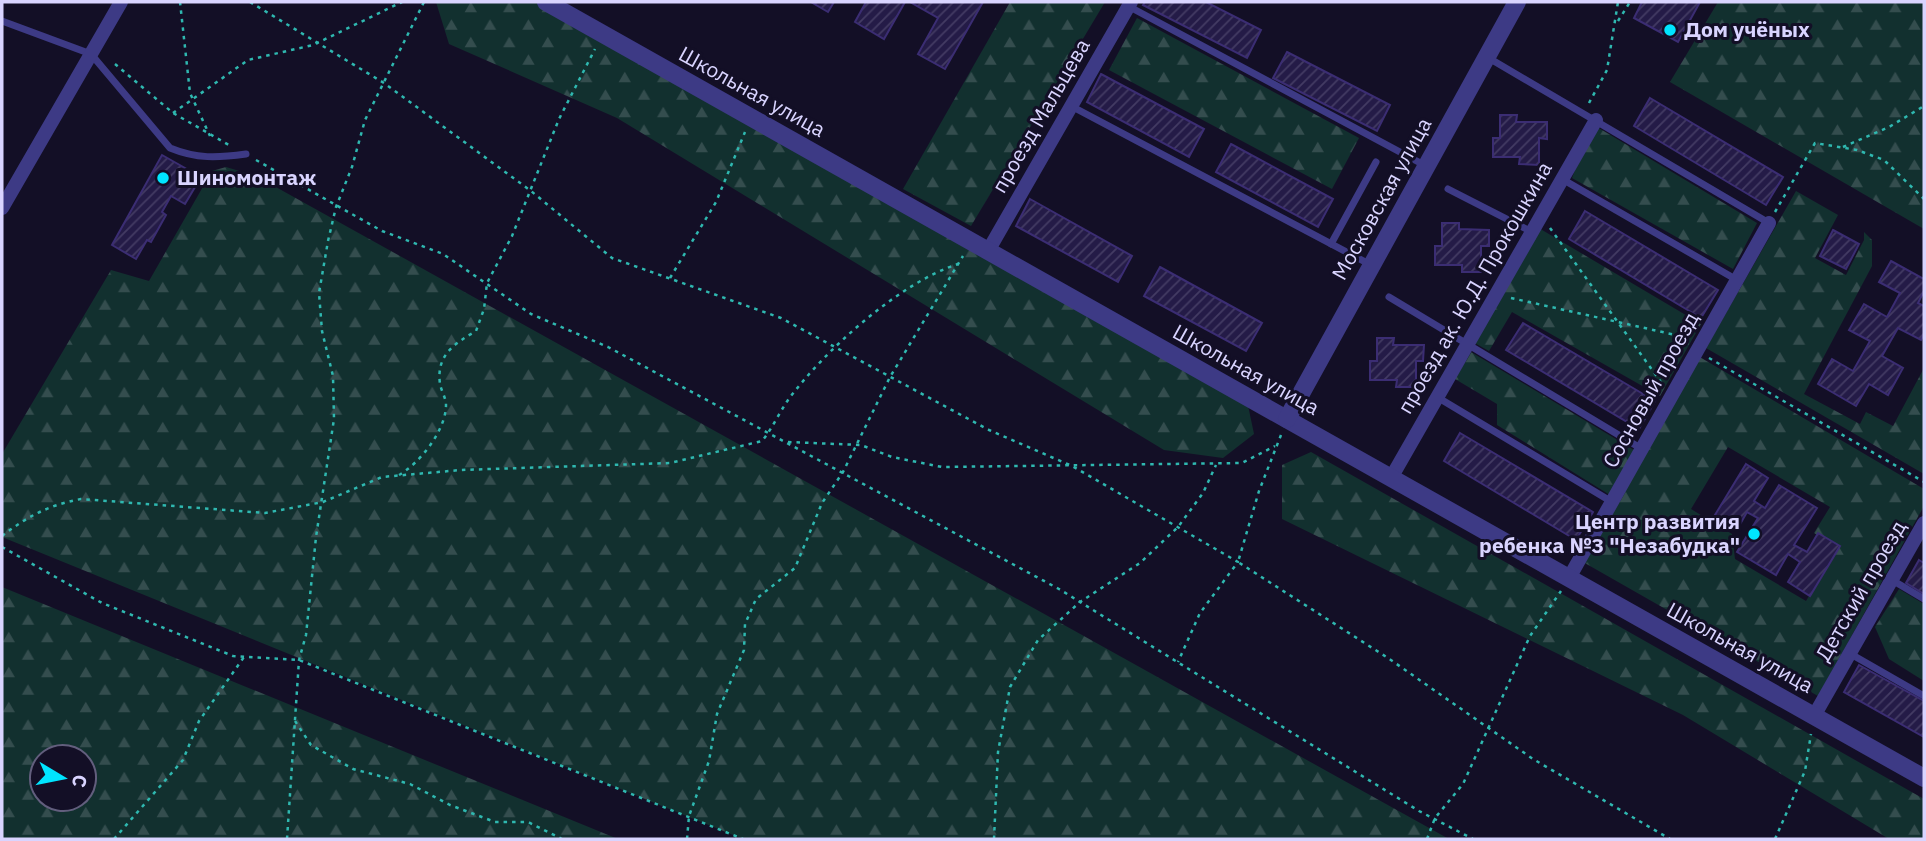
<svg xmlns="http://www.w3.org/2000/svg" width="1926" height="841" font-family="'IBM Plex Sans',sans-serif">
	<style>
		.forest { fill: url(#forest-firs); fill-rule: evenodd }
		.building { fill: url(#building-hatch); stroke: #3b2d73; stroke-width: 2 }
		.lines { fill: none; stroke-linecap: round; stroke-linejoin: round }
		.path { stroke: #2fb8b0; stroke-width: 2.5; stroke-dasharray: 3.5 5; stroke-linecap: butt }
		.service { stroke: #3d3a85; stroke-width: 7 }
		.minor { stroke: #3d3a85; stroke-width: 14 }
		.tertiary { stroke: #3d3a85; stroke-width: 18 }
		.poi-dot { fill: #00e5ff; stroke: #130f26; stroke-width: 2.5 }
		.labels { text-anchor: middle; stroke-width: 6; stroke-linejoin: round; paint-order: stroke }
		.poi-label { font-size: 21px; font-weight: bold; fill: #d9d4ff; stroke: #130f26; text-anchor: start }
		.street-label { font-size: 21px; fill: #d9d4ff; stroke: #130f26 }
	</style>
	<defs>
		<pattern id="forest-firs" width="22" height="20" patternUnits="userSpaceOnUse" patternTransform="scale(1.75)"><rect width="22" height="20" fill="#12302f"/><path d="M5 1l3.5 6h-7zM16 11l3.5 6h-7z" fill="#344d4e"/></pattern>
		<pattern id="building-hatch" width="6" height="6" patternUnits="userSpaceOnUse" patternTransform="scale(1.75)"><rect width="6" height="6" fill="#241b47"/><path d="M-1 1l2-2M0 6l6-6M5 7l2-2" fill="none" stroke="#433b63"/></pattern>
	</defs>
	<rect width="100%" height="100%" fill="#130f26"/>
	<g class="forest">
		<path d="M436 2H535L868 189 1246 396 1254 434 1223 458 1164 450 617 118 449 44Z"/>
		<path d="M1010 2H1105L971 226 903 189Z"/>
		<path d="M1718 2H1924V229L1670 82Z"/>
		<path d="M1137 18 1359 138 1332 189 1109 70Z"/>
		<path d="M1597 127 1757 223 1733 269 1572 178 1580 156Z"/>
		<path d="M226 167 256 176 1449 839H743L2 537V454L111 270 149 281 212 171Z"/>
		<path d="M1796 191 1838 215 1815 258 1846 275 1864 240V232L1872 240V266L1804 394 1860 424 1866 412 1893 426 1924 368V474L1706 348Z"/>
		<path d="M1537 227 1701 324 1660 396 1512 312 1489 351 1471 341Z"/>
		<path d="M1471 352 1634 450 1610 495 1497 425V404L1455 379Z"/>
		<path d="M1698 356 1924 489V506L1818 696 1583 562ZM1728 447 1830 507 1814 533 1838 548 1806 601 1735 559 1732 534 1691 509Z"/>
		<path d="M1311 452 1924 799V839H1889L1683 715 1282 519V465Z"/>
		<path d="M2 587 618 839H2ZM42 757H84V799H42Z"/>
		<path d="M1899 589 1924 604V681L1889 659 1875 627Z"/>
	</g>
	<g class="building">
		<path d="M811 2H834L828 12Z"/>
		<path d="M866 2H905L884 39 855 22Z"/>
		<path d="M910 2H983L945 69 918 54 938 18Z"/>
		<path d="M1145 2H1206L1261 30 1247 58 1143 5Z"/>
		<path d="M1642 2H1700L1678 42 1634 18Z"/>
		<path d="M1287 52 1390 105 1377 131 1273 78Z"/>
		<path d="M1101 74 1204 129 1189 157 1087 102Z"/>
		<path d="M1650 98 1783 177 1766 205 1634 126Z"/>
		<path d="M1500 115H1517L1516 122H1547V139L1539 138V165L1519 164 1520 157H1493V138H1500Z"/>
		<path d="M1231 144 1333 199 1318 227 1216 172Z"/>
		<path d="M162 155 201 177 185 204 171 196 162 212 166 215 151 242 147 240 136 259 112 245Z"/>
		<path d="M1030 199 1132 256 1118 282 1016 226Z"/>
		<path d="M1585 211 1718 290 1701 318 1569 239Z"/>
		<path d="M1442 223H1459V229L1489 230V246H1481V272H1462V265H1435V246H1442Z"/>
		<path d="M1833 230 1859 244 1846 269 1820 256Z"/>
		<path d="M1891 261 1924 279V291L1918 303 1924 306V334L1921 340 1898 328 1882 356 1903 368 1888 395 1869 384 1856 406 1818 384 1832 359 1853 371 1870 341 1849 330 1864 304 1887 317 1900 293 1879 282Z"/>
		<path d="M1160 267 1262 323 1246 351 1144 296Z"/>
		<path d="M1523 323 1655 401 1639 429 1506 350Z"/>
		<path d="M1377 338H1394L1393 345H1424L1423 361H1416V387H1396L1397 380H1370V361H1377Z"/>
		<path d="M1460 433 1593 512 1576 540 1444 461Z"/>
		<path d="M1746 464 1768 478 1754 501 1765 508 1779 485 1817 508 1794 545 1807 552 1818 533 1840 546 1810 596 1788 582 1800 562 1788 554 1776 575 1737 552 1758 518 1747 512 1738 528 1715 515Z"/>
		<path d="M1919 560 1924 563V594L1906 583Z"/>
		<path d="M1859 665 1924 701V737L1844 692Z"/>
	</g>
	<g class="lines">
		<g class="path">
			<path d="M180 2 190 93 210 136"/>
			<path d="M250 2 384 83 531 191 612 258 781 318 989 430 1072 466 1238 562 1200 613 1178 662"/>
			<path d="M1618 21 1630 2"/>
			<path d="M115 64 173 113 229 145"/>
			<path d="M1589 103 1607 70 1618 2"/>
			<path d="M173 113 248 60 313 45 402 2"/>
			<path d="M1843 147 1889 127 1924 106"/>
			<path d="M256 160 382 231 443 254 531 314 608 347 1059 589 1419 811 1473 839"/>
			<path d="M1775 212 1815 143 1857 150 1884 160 1924 199"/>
			<path d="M1550 228 1663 385"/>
			<path d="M670 278 716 202 745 132"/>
			<path d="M1511 298 1689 338"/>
			<path d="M1709 358 1924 482"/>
			<path d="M1281 435 1259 491 1238 562 1388 658 1533 759 1670 839"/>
			<path d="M788 442 861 445 892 457 942 467 1242 463 1275 446"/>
			<path d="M399 475C420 463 446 430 446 405 446 398 441 390 440 384 436 355 454 344 476 331L484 309 487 283 512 236 559 119 595 49"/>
			<path d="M2 536C28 516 49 505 81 499L265 513 323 502 382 477 461 470 670 463 762 441C772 429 779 413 788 400 825 350 899 283 958 264"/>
			<path d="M2 547 102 603 233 656 299 660 743 839"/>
			<path d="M295 721 311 745 353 769 410 784 450 805 495 822H528L562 839"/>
			<path d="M114 839 183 760 199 721 244 657"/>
			<path d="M287 839 299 660 306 635 316 537 334 419 333 376 322 331 319 293 328 241 336 207 352 167 365 120 424 2"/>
			<path d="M687 839 689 816 709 761 717 714 744 650 745 624 756 599 795 568 822 503 843 472 890 377 963 256"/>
			<path d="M994 839 998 752 1010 687 1038 640 1080 602 1140 563 1178 527 1203 493 1216 465"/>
			<path d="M1427 839 1435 818 1463 784 1530 636 1561 591"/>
			<path d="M1775 839 1805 771 1811 734"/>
		</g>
		<g class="service">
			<path d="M1128 6 1426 166"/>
			<path d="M2 21 91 54 170 148C197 159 217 158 246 154"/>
			<path d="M1487 57 1769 223"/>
			<path d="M1071 106 1371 265"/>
			<path d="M1562 179 1737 280"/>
			<path d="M1448 189 1532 232"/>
			<path d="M1331 244 1376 162"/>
			<path d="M1389 297 1642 449"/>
			<path d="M1437 397 1612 502"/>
			<path d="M1892 580 1924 599"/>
			<path d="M1849 653 1924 696"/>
		</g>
		<g class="minor">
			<path d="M2 208 121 2"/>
			<path d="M988 251 1131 2"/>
			<path d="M1391 478 1596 120"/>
			<path d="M1569 578 1769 223"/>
			<path d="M1814 716 1924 523"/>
		</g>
		<g class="tertiary">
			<path d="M546 2 1924 778"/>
			<path d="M1287 419 1517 2"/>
		</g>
	</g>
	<g class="poi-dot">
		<circle cx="1670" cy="30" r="7"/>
		<circle cx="163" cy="178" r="7"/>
		<circle cx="1754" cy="534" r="7"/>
	</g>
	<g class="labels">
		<g class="poi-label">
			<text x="1684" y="37">Дом учёных</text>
			<text x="177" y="185">Шиномонтаж</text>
			<text x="1740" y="529" text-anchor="end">Центр развития<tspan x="1740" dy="24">ребенка №3 "Незабудка"</tspan></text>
		</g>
		<g class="street-label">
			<text transform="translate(752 92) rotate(29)" y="7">Школьная улица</text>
			<text transform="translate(1041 116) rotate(-60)" y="7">проезд Мальцева</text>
			<text transform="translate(1382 199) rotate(-61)" y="7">Московская улица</text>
			<text transform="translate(1475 288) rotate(-60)" y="7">проезд ак. Ю.Д. Прокошкина</text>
			<text transform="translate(1246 370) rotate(29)" y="7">Школьная улица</text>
			<text transform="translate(1651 390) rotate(-61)" y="7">Сосновый проезд</text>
			<text transform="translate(1861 591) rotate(-60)" y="7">Детский проезд</text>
			<text transform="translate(1740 648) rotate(29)" y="7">Школьная улица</text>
		</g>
	</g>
	<rect width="1926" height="841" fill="none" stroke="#d9d4ff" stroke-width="7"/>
	<g transform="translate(63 778) rotate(100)"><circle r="33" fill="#130f26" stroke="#625e7d" stroke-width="2"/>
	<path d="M0-5L12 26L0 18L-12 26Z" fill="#00e5ff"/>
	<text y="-10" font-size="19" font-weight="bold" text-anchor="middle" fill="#d9d4ff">С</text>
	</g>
</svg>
